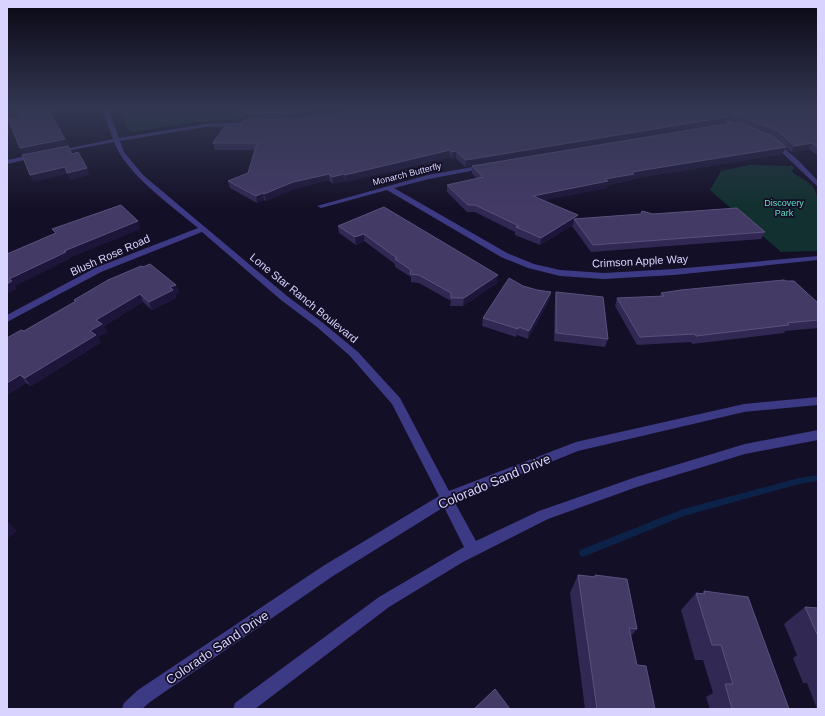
<svg xmlns="http://www.w3.org/2000/svg" width="825" height="716" font-family="Arial,sans-serif">
	<style>
		.green { fill: #12302f }
		.lines { fill: none; stroke-linecap: round; stroke-linejoin: round }
		.stream { fill: #0c2248; fill-rule: evenodd }
		.minor { fill: #3d3a85; fill-rule: evenodd }
		.wall { fill: #312854 }
		.shaded-wall { fill: #1d163a }
		.building { fill: #433a66; stroke: #5a527e }
		.labels { text-anchor: middle; stroke-width: 3.5; stroke-linejoin: round; paint-order: stroke }
		.far-street-label { font-size: 9px; fill: #d9d4ff; stroke: #130f26 }
		.far-park-label { font-size: 9px; fill: #5fe0c0; stroke: #130f26 }
		.street-label { font-size: 11px; fill: #d9d4ff; stroke: #130f26 }
		.near-street-label { font-size: 13px; fill: #d9d4ff; stroke: #130f26 }
	</style>
	<rect width="100%" height="100%" fill="#130f26"/>
	<g class="green">
		<path d="M120 109H250L244 119 195 122 134 132 128 129Z"/>
		<path d="M750 165 792 166 794 168 791 171C799 178 808 180 813 187 823 200 818 235 818 251L781 252 710 190 721 171Z"/>
	</g>
	<g class="lines">
		<path class="stream" d="M818 475V481L799 484 684 516 583 557 580 556 579 553 580 550 683 509 799 478Z"/>
		<g class="minor">
			<path d="M102 109H108L119 138 205 124 257 122 258 123 255 125 205 127 120 141 124 152 143 175 287 296 323 323 358 352 400 398 449 491 576 442 744 404 818 397V405L744 412 578 451 454 501 476 541 539 511 636 477 745 444 818 430V440L745 454 637 487 548 519 463 562 389 607 255 709H233L235 703 379 597 464 547 444 507 333 576 150 702 142 709H122L124 703 138 690 323 566 439 496 392 404 350 356 317 327 281 300 202 232 101 272 7 322V315L95 268 198 228C172 206 126 174 114 142L56 153V151L113 139Z"/>
			<path d="M696 109H703L748 128 743 129Z"/>
			<path d="M772 141H776L799 161 818 181V187L772 143Z"/>
			<path d="M36 154 38 155V157L7 164V160Z"/>
			<path d="M484 165 486 166V168L429 179 394 188 507 253 534 264 560 270 604 273 674 269 818 256V260L674 275 604 279 560 276 528 268 501 257 387 190 321 208 317 206 428 175Z"/>
		</g>
	</g>
	<g class="wall">
		<path d="M374 109 295 118 249 120 247 113Z"/>
		<path d="M377 109H818V156L809 149 791 152 775 138 786 147 782 154 632 179V180L607 185 606 188 544 200 578 219 653 214 765 232 761 239 591 252 572 226 573 225 540 245 515 235V232L475 212H467L447 192V185L477 179 472 173V166L738 122 727 118 725 123 465 167 456 158H452L450 157 346 182 345 181 333 184 329 180 294 189 266 201 264 200 257 203 230 188 228 181 248 173 255 150H215L213 143 240 127 294 119Z"/>
		<path d="M384 207 497 283 463 306H450L451 301 419 283 411 282V277L395 267V264L364 241 356 245 339 233 338 226Z"/>
		<path d="M176 285 179 292 175 294 176 298 152 310 143 302 104 326 107 332 98 337 100 343 31 386 26 383 7 395 24 331 75 302 74 300Z"/>
		<path d="M523 286 537 290 551 292 550 299 528 339 517 335 516 337 482 326 483 318Z"/>
		<path d="M556 292 608 339 605 347 554 341 555 300Z"/>
		<path d="M661 293 818 303V328L785 331 784 333 692 344 691 342 637 345 615 306 617 298 660 296Z"/>
		<path d="M578 575 594 577 595 575 637 629 631 636 637 665 655 709H585L570 593Z"/>
		<path d="M704 591 789 709H710L706 697 713 693 703 660H695L681 610 696 593H702Z"/>
		<path d="M805 607 818 608V709H817L807 683H803L793 658 797 655 784 624Z"/>
	</g>
	<g class="shaded-wall">
		<path d="M323 109H374L295 118 294 112Z"/>
		<path d="M727 117 725 123 465 167 466 160Z"/>
		<path d="M65 139 68 146 23 155 20 148Z"/>
		<path d="M812 143 809 149 791 152 795 146Z"/>
		<path d="M786 147 782 154 632 179V180L607 185 606 188 532 203 533 196 632 172Z"/>
		<path d="M450 150V157L346 182 345 175Z"/>
		<path d="M456 151V158H452V152Z"/>
		<path d="M65 167 87 168 90 175 70 180 68 174 33 182 30 175Z"/>
		<path d="M329 174V180L294 189 266 201 264 194 293 182Z"/>
		<path d="M344 174 345 181 333 184 332 177Z"/>
		<path d="M263 193 264 200 257 203 256 196Z"/>
		<path d="M578 215 577 222 574 219 573 225 540 245 541 238Z"/>
		<path d="M138 221 141 229 69 258 70 259 15 286 17 289 7 294V284L9 279 64 251Z"/>
		<path d="M364 234V241L356 245 355 237Z"/>
		<path d="M498 275 497 283 463 306 464 298Z"/>
		<path d="M176 285 179 292 175 294 176 298 152 310 149 302 170 287Z"/>
		<path d="M551 292 550 299 528 339 529 331Z"/>
		<path d="M140 294 143 302 104 326 107 332 98 337 100 343 31 386 25 378 90 331 96 320Z"/>
		<path d="M519 327 517 335 516 337 518 329Z"/>
		<path d="M20 375 26 383 7 395V383Z"/>
		<path d="M7 521 17 531 7 539Z"/>
	</g>
	<g class="building">
		<path d="M16 109H48L65 139 20 148 8 119 19 117Z"/>
		<path d="M250 109H323L294 112 247 113Z"/>
		<path d="M377 109H709L727 117 466 160 456 151 452 152 450 150 345 175 344 174 332 177 329 174 293 182 264 194 263 193 256 196 228 181 248 173 257 143H213L224 127H240L243 120 294 119Z"/>
		<path d="M723 109H818V147L812 143 795 146 778 131Z"/>
		<path d="M738 122 772 136 786 147 632 172 634 174 605 179 608 181 533 196 578 215 541 238 516 227 519 226 475 205H468L447 185 483 177 472 166Z"/>
		<path d="M68 146 72 154 78 152 87 168 67 173 65 167 30 175 22 155Z"/>
		<path d="M121 205 138 221 64 251 66 252 9 279 12 281 7 284V254L56 233 52 229Z"/>
		<path d="M384 207 498 275 464 298H451V293L419 275 410 274 411 270 395 259 397 258 364 234 355 237 338 226Z"/>
		<path d="M737 208 765 232 593 245 574 219 641 214 642 211 653 214Z"/>
		<path d="M150 264 176 285 170 287 173 290 149 302 140 294 96 320 102 324 90 331 96 335 25 378 20 375 7 383V338L21 330 24 331 76 301 74 300 108 280 141 266 143 267Z"/>
		<path d="M509 278 523 286 537 290 551 292 529 331 519 327 518 329 483 318Z"/>
		<path d="M784 280 786 281H794L818 303V320L787 323 789 325 696 336 695 334 640 337 617 298 664 296 661 293 681 290Z"/>
		<path d="M556 292 603 297 608 339 556 333Z"/>
		<path d="M578 575 596 577 595 575 627 579 637 629 629 628 637 665 646 666 655 709H597Z"/>
		<path d="M704 591 748 597 789 709H732L725 684H733L721 645H712L696 593 705 594Z"/>
		<path d="M805 607 818 608V636Z"/>
		<path d="M495 689 510 709H474Z"/>
	</g>
	<linearGradient id="sky" x2="0" y2="1"><stop stop-color="#0a0815"/><stop offset="0.52" stop-color="#333752"/><stop offset="1" stop-color="#333752" stop-opacity="0"/></linearGradient>
	<rect width="825" height="209" fill="url(#sky)"/>
	<g class="labels">
		<g class="far-street-label">
			<text transform="translate(407 174) rotate(-14)" y="3">Monarch Butterfly</text>
		</g>
		<g class="far-park-label">
			<text x="784" y="206">Discovery<tspan x="784" dy="10">Park</tspan></text>
		</g>
		<g class="street-label">
			<text transform="translate(110 255) rotate(-24)" y="4">Blush Rose Road</text>
			<text transform="translate(640 261) rotate(-3)" y="4">Crimson Apple Way</text>
			<text transform="translate(304 298) rotate(39)" y="4">Lone Star Ranch Boulevard</text>
		</g>
		<g class="near-street-label">
			<text transform="translate(494 481) rotate(-23)" y="5">Colorado Sand Drive</text>
			<text transform="translate(217 647) rotate(-34)" y="5">Colorado Sand Drive</text>
		</g>
	</g>
	<rect width="825" height="716" fill="none" stroke="#d9d4ff" stroke-width="16"/>
</svg>
